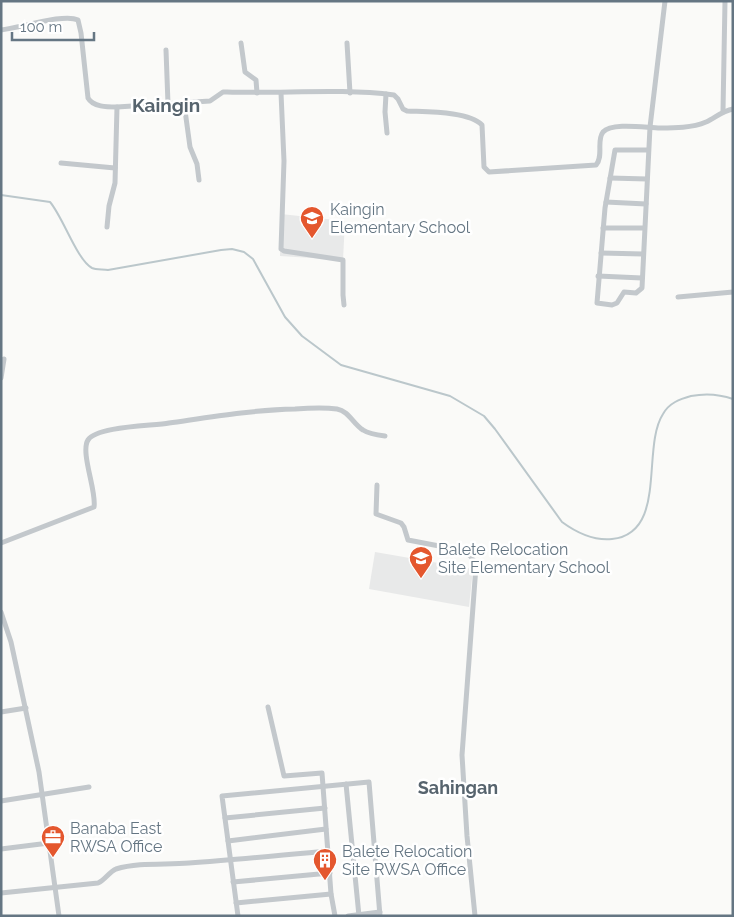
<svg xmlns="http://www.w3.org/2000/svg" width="734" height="917" font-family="Raleway,sans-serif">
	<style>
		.built { fill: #e8e9e9 }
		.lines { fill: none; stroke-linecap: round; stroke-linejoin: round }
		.stream { stroke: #bbc7cb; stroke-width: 2 }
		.street { stroke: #c3c8cc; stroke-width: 5 }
		.labels { text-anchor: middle; stroke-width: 5; stroke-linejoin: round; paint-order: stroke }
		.poi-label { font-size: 16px; fill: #657683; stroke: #fff; text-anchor: start }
		.neighbourhood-label { font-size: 18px; font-weight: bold; fill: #57646e; stroke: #fff }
		.quarter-label { font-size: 19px; font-weight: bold; fill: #57646e; stroke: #fff }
	</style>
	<rect width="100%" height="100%" fill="#fafaf8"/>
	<g class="built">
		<path d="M281 214 345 221 343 260 280 256Z"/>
		<path d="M375 552 473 569 469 607 369 589Z"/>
	</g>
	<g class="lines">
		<path class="stream" d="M1 195 50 202C63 217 77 260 92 268 96 270 104 269 108 270L221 250 232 249 244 252 253 259 285 317 302 336 341 365 450 396 484 416 495 429 562 522C577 533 593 541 612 539 668 533 641 448 663 414 669 403 680 399 691 396 706 393 719 394 733 399"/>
		<g class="street">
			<path d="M1 30C20 28 64 13 78 20L81 33 88 98C93 107 107 107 117 107L210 101 223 92H227C282 94 339 88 394 95L398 99 403 109 407 111C425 112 469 111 482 125L484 167 489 172 596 165C604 156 596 141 603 132 612 122 647 128 660 128 674 128 692 128 706 122 715 118 722 111 733 109"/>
			<path d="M241 43 245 72 256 80 257 93"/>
			<path d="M347 43 350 93"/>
			<path d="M166 50 168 104"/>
			<path d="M281 93 284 161 281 249 284 251 343 260V295L344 305"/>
			<path d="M386 94 385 112 387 133"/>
			<path d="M184 103 190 147 197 164 199 180"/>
			<path d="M723 111 725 1"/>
			<path d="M648 150H615L605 208 597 303 612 305 617 303 624 292 636 293 642 288 650 127 665 1"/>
			<path d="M61 163 115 168"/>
			<path d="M610 178 647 179"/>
			<path d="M606 202 646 204"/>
			<path d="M107 227 109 206 115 183 117 107"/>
			<path d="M603 228H644"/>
			<path d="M601 253 643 254"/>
			<path d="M598 276 642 278"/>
			<path d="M678 297 733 292"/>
			<path d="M1 378 4 359"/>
			<path d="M377 485 376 514 401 523 404 527 408 540 460 550C468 553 474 557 476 566L462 755 467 836 475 916"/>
			<path d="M1 543 94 507C97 492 80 452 88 440 97 426 153 426 169 423 211 417 252 410 295 409 308 408 323 407 337 409 349 411 353 424 363 430 369 434 377 435 385 436"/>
			<path d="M1 612 11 642 39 772 59 916"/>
			<path d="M268 707 284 776 322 773 331 894 335 916"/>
			<path d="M1 712 26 708"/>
			<path d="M346 784 359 916"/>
			<path d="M1 801 89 787"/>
			<path d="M225 818 325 808"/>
			<path d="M228 841 326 829"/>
			<path d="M1 849 49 843"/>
			<path d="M233 882 330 873"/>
			<path d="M1 893 98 883C105 880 109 872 116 869 139 862 166 865 189 863 236 860 282 855 328 851"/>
			<path d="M236 903 331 894"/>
			<path d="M238 916 222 796 369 782 380 916"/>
			<path d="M348 916 380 912"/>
		</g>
	</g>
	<defs>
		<g id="school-pin" transform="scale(1.25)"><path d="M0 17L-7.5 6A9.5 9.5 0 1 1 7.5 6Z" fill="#e4572e" stroke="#fff"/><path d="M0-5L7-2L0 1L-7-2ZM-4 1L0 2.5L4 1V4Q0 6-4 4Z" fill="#fff"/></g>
		<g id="office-pin" transform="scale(1.25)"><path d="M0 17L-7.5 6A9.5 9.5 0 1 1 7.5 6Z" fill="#e4572e" stroke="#fff"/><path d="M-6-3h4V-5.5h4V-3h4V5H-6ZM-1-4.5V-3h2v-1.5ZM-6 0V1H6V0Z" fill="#fff"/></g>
		<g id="building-pin" transform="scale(1.25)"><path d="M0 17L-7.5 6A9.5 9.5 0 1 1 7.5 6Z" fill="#e4572e" stroke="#fff"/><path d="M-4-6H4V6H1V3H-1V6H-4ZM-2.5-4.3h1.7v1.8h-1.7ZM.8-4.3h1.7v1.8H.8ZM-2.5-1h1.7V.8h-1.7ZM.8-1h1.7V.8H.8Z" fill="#fff"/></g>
	</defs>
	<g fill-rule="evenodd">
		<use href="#school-pin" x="312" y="218"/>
		<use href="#school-pin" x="421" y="558"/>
		<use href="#office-pin" x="53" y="837"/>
		<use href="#building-pin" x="325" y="860"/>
	</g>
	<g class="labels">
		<g class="poi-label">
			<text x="330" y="215">Kaingin<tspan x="330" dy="18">Elementary School</tspan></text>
			<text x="438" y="555">Balete Relocation<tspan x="438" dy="18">Site Elementary School</tspan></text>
			<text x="70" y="834">Banaba East<tspan x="70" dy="18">RWSA Office</tspan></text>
			<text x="342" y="857">Balete Relocation<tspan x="342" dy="18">Site RWSA Office</tspan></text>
		</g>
		<g class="neighbourhood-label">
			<text x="458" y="794">Sahingan</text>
		</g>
		<g class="quarter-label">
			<text x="166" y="112">Kaingin</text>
		</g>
	</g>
	<rect width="734" height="917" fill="none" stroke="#657683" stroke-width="5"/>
	<path d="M12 32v8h82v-8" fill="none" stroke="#657683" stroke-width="2.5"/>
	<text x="20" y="32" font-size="15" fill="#657683" stroke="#ffffff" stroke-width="4" paint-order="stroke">100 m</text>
</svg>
